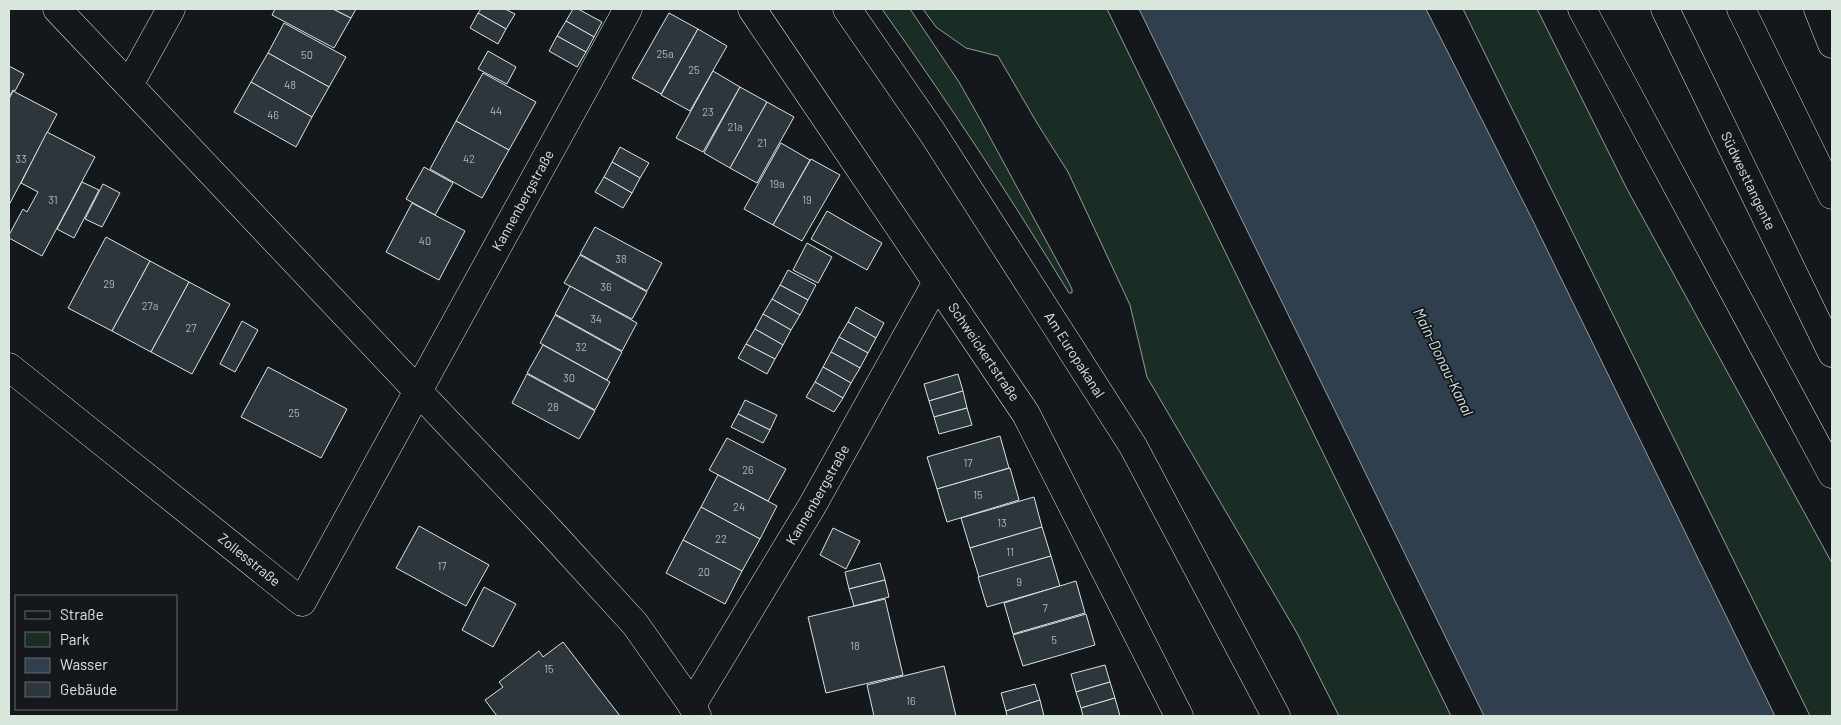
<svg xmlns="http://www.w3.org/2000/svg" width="1841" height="725" font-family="Barlow,sans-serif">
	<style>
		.green { fill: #1a2d24; stroke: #939e99 }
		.water { fill: #2f3f4d; stroke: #939e99 }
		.building { fill: #2c363c; stroke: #d8e6dc }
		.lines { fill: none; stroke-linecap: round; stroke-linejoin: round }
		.minor-casing { stroke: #d8e6dc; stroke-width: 29 }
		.major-casing { stroke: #d8e6dc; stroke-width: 29 }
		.highway-casing { stroke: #d8e6dc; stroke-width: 29 }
		.minor { stroke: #14181c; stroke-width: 28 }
		.major { stroke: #14181c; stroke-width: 28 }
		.highway { stroke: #14181c; stroke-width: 28 }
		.labels { text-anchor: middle; stroke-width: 4; stroke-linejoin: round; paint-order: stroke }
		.number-label { font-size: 11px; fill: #adbab4 }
		.street-label { font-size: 14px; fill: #d8e6dc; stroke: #14181c }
		.water-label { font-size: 15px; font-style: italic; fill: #d8e6dc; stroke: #14181c }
	</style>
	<rect width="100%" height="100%" fill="#14181c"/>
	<g class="green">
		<path d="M882 9H910L959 82 980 119 1068 281 1072 289V293H1069C1010 196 948 102 882 9Z"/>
		<path d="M923 9H1107L1451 716H1339L1297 633 1147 377 1130 305 1068 172 1037 123 998 56 966 48 936 27Z"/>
		<path d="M1463 9H1537L1627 189 1832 563V716H1810Z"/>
	</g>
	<path class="water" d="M1139 9H1426L1533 221 1775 716H1484Z"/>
	<g class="building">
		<path d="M275 9H333L351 18 334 48 272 15Z"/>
		<path d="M333 9H356L351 18Z"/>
		<path d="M481 9H505L515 14 506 29 478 13Z"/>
		<path d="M573 9H578L602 22 594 37 566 21Z"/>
		<path d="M478 13 506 29 498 44 470 28Z"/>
		<path d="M669 13 698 29 661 94 632 78Z"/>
		<path d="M566 21 594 37 586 52 557 36Z"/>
		<path d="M284 23 346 57 329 87 268 53Z"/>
		<path d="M698 29 727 46 690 111 661 95Z"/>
		<path d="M557 36 586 52 577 67 549 51Z"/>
		<path d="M488 51 516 67 507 84 478 69Z"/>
		<path d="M268 53 329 87 312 117 251 82Z"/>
		<path d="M9 66 24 74 15 91 13 90 9 97Z"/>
		<path d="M713 71 740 87 703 152 676 138Z"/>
		<path d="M483 73 536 102 509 150 456 121Z"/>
		<path d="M251 82 312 117 296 147 234 112Z"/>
		<path d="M740 87 767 102 730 168 704 153Z"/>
		<path d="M13 91 57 114 9 205V99Z"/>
		<path d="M767 102 794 117 757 183 730 168Z"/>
		<path d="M456 121 509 150 482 198 430 169Z"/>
		<path d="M47 132 95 157 42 256 9 238V235L23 209 27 212 38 192 21 183Z"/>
		<path d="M781 143 810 160 773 225 744 209Z"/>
		<path d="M620 147 649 163 640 178 612 162Z"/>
		<path d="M811 159 840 175 802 241 773 225Z"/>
		<path d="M612 162 640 178 632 193 604 177Z"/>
		<path d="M424 167 453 183 435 215 406 199Z"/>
		<path d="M604 177 632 193 623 208 595 192Z"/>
		<path d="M82 182 99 190 74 238 57 229Z"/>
		<path d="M103 184 120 193 102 227 85 219Z"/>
		<path d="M412 203 465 231 439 280 386 252Z"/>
		<path d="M827 211 882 243 867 270 811 239Z"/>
		<path d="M595 227 662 263 647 291 580 254Z"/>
		<path d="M106 237 150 261 112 331 68 308Z"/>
		<path d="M807 243 832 257 818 283 793 270Z"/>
		<path d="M580 255 647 292 632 319 564 283Z"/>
		<path d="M150 261 189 282 151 352 112 331Z"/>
		<path d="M788 270 816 285 808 300 780 285Z"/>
		<path d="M189 282 230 304 192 374 151 352Z"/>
		<path d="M780 285 808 300 800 315 772 299Z"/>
		<path d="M570 286 637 323 622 351 555 314Z"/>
		<path d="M772 299 800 315 791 330 763 314Z"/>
		<path d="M856 307 884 323 876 338 848 322Z"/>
		<path d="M763 314 791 330 783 345 755 329Z"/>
		<path d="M555 315 622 352 607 380 540 343Z"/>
		<path d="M242 321 258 330 235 372 220 364Z"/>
		<path d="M848 322 876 338 868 353 839 337Z"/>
		<path d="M755 329 783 345 775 359 746 344Z"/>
		<path d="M839 337 868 353 860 368 831 352Z"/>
		<path d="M746 344 775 359 767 374 738 358Z"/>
		<path d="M543 345 610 382 595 410 527 373Z"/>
		<path d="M831 352 860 368 851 383 823 367Z"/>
		<path d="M268 367 347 409 321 458 241 417Z"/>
		<path d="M823 367 851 383 843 398 815 382Z"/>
		<path d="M527 374 595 411 579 439 512 403Z"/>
		<path d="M958 374 963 391 929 401 924 384Z"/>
		<path d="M815 382 843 398 834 412 806 397Z"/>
		<path d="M963 391 967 408 934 417 929 401Z"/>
		<path d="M745 400 777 415 770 430 738 414Z"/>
		<path d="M967 408 972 425 939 434 934 417Z"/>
		<path d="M738 414 770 430 763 443 731 427Z"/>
		<path d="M1000 436 1009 468 937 489 927 457Z"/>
		<path d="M727 438 786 469 768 501 709 470Z"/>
		<path d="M1010 468 1019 500 947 522 937 489Z"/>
		<path d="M718 475 777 506 760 539 701 507Z"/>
		<path d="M1034 497 1042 527 970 548 961 518Z"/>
		<path d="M701 507 760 539 742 571 683 540Z"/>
		<path d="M419 526 489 565 466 606 396 568Z"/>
		<path d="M1042 527 1051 556 979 577 970 548Z"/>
		<path d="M833 528 860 541 846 569 820 555Z"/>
		<path d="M683 540 742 571 725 604 666 573Z"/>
		<path d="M1051 556 1060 586 987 607 978 577Z"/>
		<path d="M880 563 885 580 849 589 845 572Z"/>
		<path d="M885 580 889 597 854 606 849 589Z"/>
		<path d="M1076 581 1085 613 1013 634 1004 603Z"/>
		<path d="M484 587 516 604 493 647 462 630Z"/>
		<path d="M885 599 903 675 826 693 808 617Z"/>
		<path d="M1086 614 1095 645 1023 666 1013 635Z"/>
		<path d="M563 642 620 716H497L485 700 503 687 499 682 539 651 543 657Z"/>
		<path d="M1105 665 1110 682 1076 692 1071 674Z"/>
		<path d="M944 666 956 716H874L867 685Z"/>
		<path d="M1110 682 1115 698 1081 708 1076 692Z"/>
		<path d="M1035 684 1040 700 1006 711 1001 693Z"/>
		<path d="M1115 698 1120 716H1083L1081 708Z"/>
		<path d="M1040 700 1044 716H1007L1006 711Z"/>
	</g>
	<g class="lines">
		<g class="minor-casing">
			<g id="minor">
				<path d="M57 9 551 532 635 624 692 705 697 716"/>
				<path id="s1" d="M752 9 1026 414 1179 716"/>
				<path d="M129 85 171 9"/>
				<path id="s2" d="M9 367 302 602 628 9"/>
				<path id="s3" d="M692 705 812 506 937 282"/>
			</g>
		</g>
		<g class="major-casing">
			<g id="major">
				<path id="s4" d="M847 9 932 132 1133 446 1276 716"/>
			</g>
		</g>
		<g class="highway-casing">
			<g id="highway">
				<path d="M1582 9 1832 474"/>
				<path id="s5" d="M1665 9 1832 353"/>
				<path d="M1741 9 1832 195"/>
				<path d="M1818 9 1832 44"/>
			</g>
		</g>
		<use href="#minor" class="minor"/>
		<use href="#major" class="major"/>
		<use href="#highway" class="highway"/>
	</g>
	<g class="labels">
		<g class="number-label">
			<text x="665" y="58">25a</text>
			<text x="307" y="59">50</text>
			<text x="694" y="74">25</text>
			<text x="290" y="89">48</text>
			<text x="496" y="115">44</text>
			<text x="708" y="116">23</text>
			<text x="273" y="119">46</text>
			<text x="735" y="131">21a</text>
			<text x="762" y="147">21</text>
			<text x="21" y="163">33</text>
			<text x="469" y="163">42</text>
			<text x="777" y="188">19a</text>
			<text x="53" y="204">31</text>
			<text x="807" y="204">19</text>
			<text x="425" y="245">40</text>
			<text x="621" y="263">38</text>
			<text x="109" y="288">29</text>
			<text x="606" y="291">36</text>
			<text x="150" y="310">27a</text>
			<text x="596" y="323">34</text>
			<text x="191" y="332">27</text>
			<text x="581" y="351">32</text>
			<text x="569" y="382">30</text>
			<text x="553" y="411">28</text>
			<text x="294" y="417">25</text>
			<text x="968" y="467">17</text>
			<text x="748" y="474">26</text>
			<text x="978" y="499">15</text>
			<text x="739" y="511">24</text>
			<text x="1002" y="527">13</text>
			<text x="721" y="543">22</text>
			<text x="1010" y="556">11</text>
			<text x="442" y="570">17</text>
			<text x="704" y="576">20</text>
			<text x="1019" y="586">9</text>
			<text x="1045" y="612">7</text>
			<text x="1054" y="644">5</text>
			<text x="855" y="650">18</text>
			<text x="549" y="673">15</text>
			<text x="911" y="705">16</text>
		</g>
		<g class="street-label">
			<text dy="5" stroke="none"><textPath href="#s5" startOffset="191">Südwesttangente</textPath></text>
			<text dy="5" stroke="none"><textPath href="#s2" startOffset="834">Kannenbergstraße</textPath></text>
			<text dy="5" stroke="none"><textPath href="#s1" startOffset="414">Schweickertstraße</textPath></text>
			<text dy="5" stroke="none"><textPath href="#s4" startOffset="414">Am Europakanal</textPath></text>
			<text dy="5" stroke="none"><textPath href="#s3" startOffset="245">Kannenbergstraße</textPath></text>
			<text dy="5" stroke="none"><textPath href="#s2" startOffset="308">Zollesstraße</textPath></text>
		</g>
		<g class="water-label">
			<text transform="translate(1443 362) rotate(64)" y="5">Main-Donau-Kanal</text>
		</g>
	</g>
	<rect width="1841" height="725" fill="none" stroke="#d8e6dc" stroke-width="20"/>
	<rect x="15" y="595" width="162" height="115" fill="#14181c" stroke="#626a69"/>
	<rect x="25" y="611" width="25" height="8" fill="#14181c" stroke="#626a69"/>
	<text x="60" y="620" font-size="15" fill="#d8e6dc">Straße</text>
	<rect x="25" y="632" width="25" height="15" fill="#1a2d24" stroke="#626a69"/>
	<text x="60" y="645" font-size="15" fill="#d8e6dc">Park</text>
	<rect x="25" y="658" width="25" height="15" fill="#2f3f4d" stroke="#626a69"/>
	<text x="60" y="670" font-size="15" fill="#d8e6dc">Wasser</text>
	<rect x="25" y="682" width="25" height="15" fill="#2c363c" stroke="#626a69"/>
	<text x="60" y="695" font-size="15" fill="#d8e6dc">Gebäude</text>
</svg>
